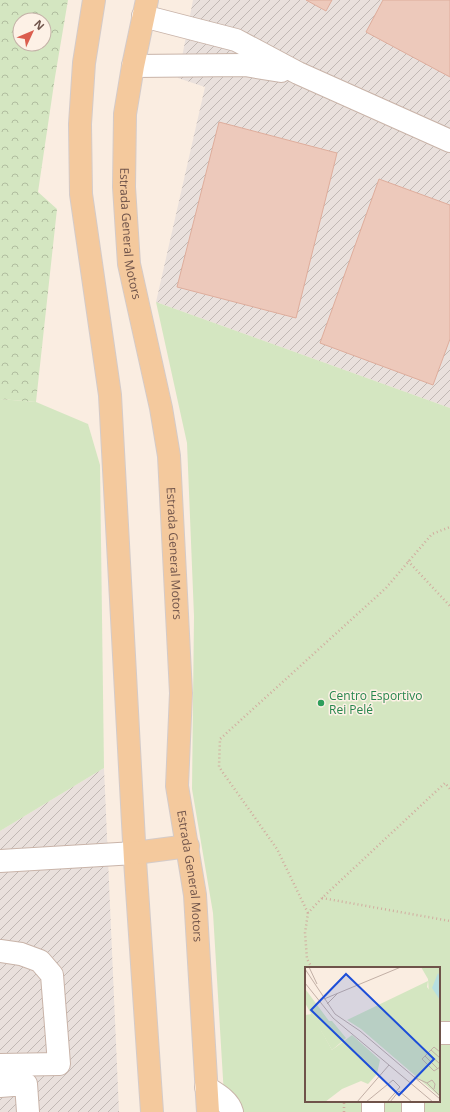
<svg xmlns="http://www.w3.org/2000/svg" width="450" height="1112" font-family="'Open Sans',sans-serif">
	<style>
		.industrial { fill: url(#industrial-furrows) }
		.grass { fill: #d4e6c1; fill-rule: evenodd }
		.forest { fill: url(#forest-crowns); fill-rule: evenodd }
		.building { fill: #edc9bb; stroke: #dead9c }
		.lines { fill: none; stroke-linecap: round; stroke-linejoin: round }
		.minor-casing { stroke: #c9b4a9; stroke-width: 24 }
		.major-casing { stroke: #d4cbc9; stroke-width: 24 }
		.path { stroke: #d1ac9f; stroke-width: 2.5; stroke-dasharray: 1 3; stroke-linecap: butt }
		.minor { stroke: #fff; stroke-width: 22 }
		.major { stroke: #f4c99d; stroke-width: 22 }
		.leisure-dot { fill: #2e9e5b; stroke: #fdf1e6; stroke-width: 1.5 }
		.labels { text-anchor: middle; stroke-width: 3; stroke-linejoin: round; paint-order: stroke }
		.street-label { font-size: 12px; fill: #6f534a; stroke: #fdf1e6 }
		.leisure-label { font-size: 12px; fill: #27864d; stroke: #fdf1e6; text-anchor: start }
		.inset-road { fill: none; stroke: #c2afa5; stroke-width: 1 }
		.view { fill: #1d4ed8; fill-opacity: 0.15; stroke: #1d4ed8; stroke-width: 2 }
		.inset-edge { fill: none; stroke: #6f534a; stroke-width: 2 }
	</style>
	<defs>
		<pattern id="industrial-furrows" width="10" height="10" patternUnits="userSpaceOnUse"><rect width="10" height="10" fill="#e9e0dc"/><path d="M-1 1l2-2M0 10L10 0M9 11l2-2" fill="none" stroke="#c1b8b4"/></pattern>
		<pattern id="forest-crowns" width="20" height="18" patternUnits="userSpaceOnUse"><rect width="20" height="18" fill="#d4e6c1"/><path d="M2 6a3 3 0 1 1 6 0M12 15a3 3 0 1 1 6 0" fill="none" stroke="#b0bd9f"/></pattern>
	</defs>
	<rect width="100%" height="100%" fill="#faede1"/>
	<g class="industrial">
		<path d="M193 0H450V408L156 302 205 87 178 78Z"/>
		<path d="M104 768 119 1112H0V831Z"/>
	</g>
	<g class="grass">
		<path d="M156 302 450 408V1112H225L213 913 192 789 194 616 187 443ZM306 968H439V1101H306Z"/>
		<path d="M0 399 36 402 88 424 100 465 104 768 0 831Z"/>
	</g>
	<path class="forest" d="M0 0H68L55 77 38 192 57 209 36 402 0 399ZM20 20H44V44H20Z"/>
	<g class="building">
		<path d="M306 0H332L326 11Z"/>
		<path d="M383 0H450V77L366 32Z"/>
		<path d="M219 122 337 153 296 318 177 287Z"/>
		<path d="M379 179 450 205V339L433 385 320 343Z"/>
	</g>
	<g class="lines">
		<g class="minor-casing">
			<g id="minor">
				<path d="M143 16 236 40 298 73 450 141"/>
				<path d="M133 66 245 65 281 71"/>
				<path d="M0 861 135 853"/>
				<path d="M0 951 21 954 40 961 52 975 59 1064 0 1065"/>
				<path d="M439 1033H450"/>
				<path d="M0 1086 26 1084 28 1112"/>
				<path d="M206 1087C215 1093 229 1100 232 1112"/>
				<path d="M413 1101V1112"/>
				<path d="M373 1112V1101"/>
			</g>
		</g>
		<g class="major-casing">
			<g id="major">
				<path d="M94 0 84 63 80 124 81 194 110 395 135 860 152 1112"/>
				<path id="s1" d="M147 0 133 66 125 114 124 187 129 264 161 408 169 456 181 693 177 786 195 895 208 1112"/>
				<path d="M135 853 188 846"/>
			</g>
		</g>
		<g class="path">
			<path d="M408 561 450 606"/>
			<path d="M322 898 450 921"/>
			<path d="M308 913 277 849 219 767 220 739 386 588 432 534 450 527"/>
			<path d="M312 968 307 959 305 933 308 913 322 898 445 783 450 789"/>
			<path d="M344 1112V1101"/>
		</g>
		<use href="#minor" class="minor"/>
		<use href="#major" class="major"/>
	</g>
	<circle class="leisure-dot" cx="321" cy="703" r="4"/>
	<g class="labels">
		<g class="street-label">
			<text dy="4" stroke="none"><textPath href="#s1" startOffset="236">Estrada General Motors</textPath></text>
			<text dy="4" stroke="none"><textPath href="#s1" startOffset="560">Estrada General Motors</textPath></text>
			<text dy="4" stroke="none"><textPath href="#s1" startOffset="884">Estrada General Motors</textPath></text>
		</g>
		<g class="leisure-label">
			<text x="329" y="700">Centro Esportivo<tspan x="329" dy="14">Rei Pelé</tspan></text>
		</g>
	</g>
	<g transform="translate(305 967)">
		<rect width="135" height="135" fill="#faede1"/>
		<path d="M123 14 122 20 135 38V130L56 62 42 53ZM7 47 27 83 47 68 75 93 72 107 63 117 56 114 37 122 20 135H0V48Z" fill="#d4e6c1"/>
		<path d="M1 23 24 54H27L41 71 27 83 0 36Z" fill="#d4e6c1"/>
		<path d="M116 0 135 1V38L124 27 123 12Z" fill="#d4e6c1"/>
		<path d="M133 6 135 10V33L127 21Z" fill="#b7e0e1"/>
		<path class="inset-road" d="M4 0 12 17M0 2 30 47 55 64 135 132M0 16 28 51 128 135M19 32 96 0M22 37 33 26M126 83 135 91M135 85 129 80 117 92 129 104 135 100M123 86 135 97M120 89 133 102M109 110 122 116 135 129M122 116 127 113 130 117 129 122M52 135 84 98M61 135 88 113 95 120 82 135M85 135 94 124 107 135"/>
		<path class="view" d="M41 7 129 92 94 128 6 43Z"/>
		<rect width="135" height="135" class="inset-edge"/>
	</g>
	<g transform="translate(32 32) rotate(46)"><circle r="19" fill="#fdf1e6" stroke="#c4b2a8"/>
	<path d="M0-3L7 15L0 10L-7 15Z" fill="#db5d4e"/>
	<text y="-6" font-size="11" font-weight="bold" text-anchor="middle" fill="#6f534a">N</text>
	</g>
</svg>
